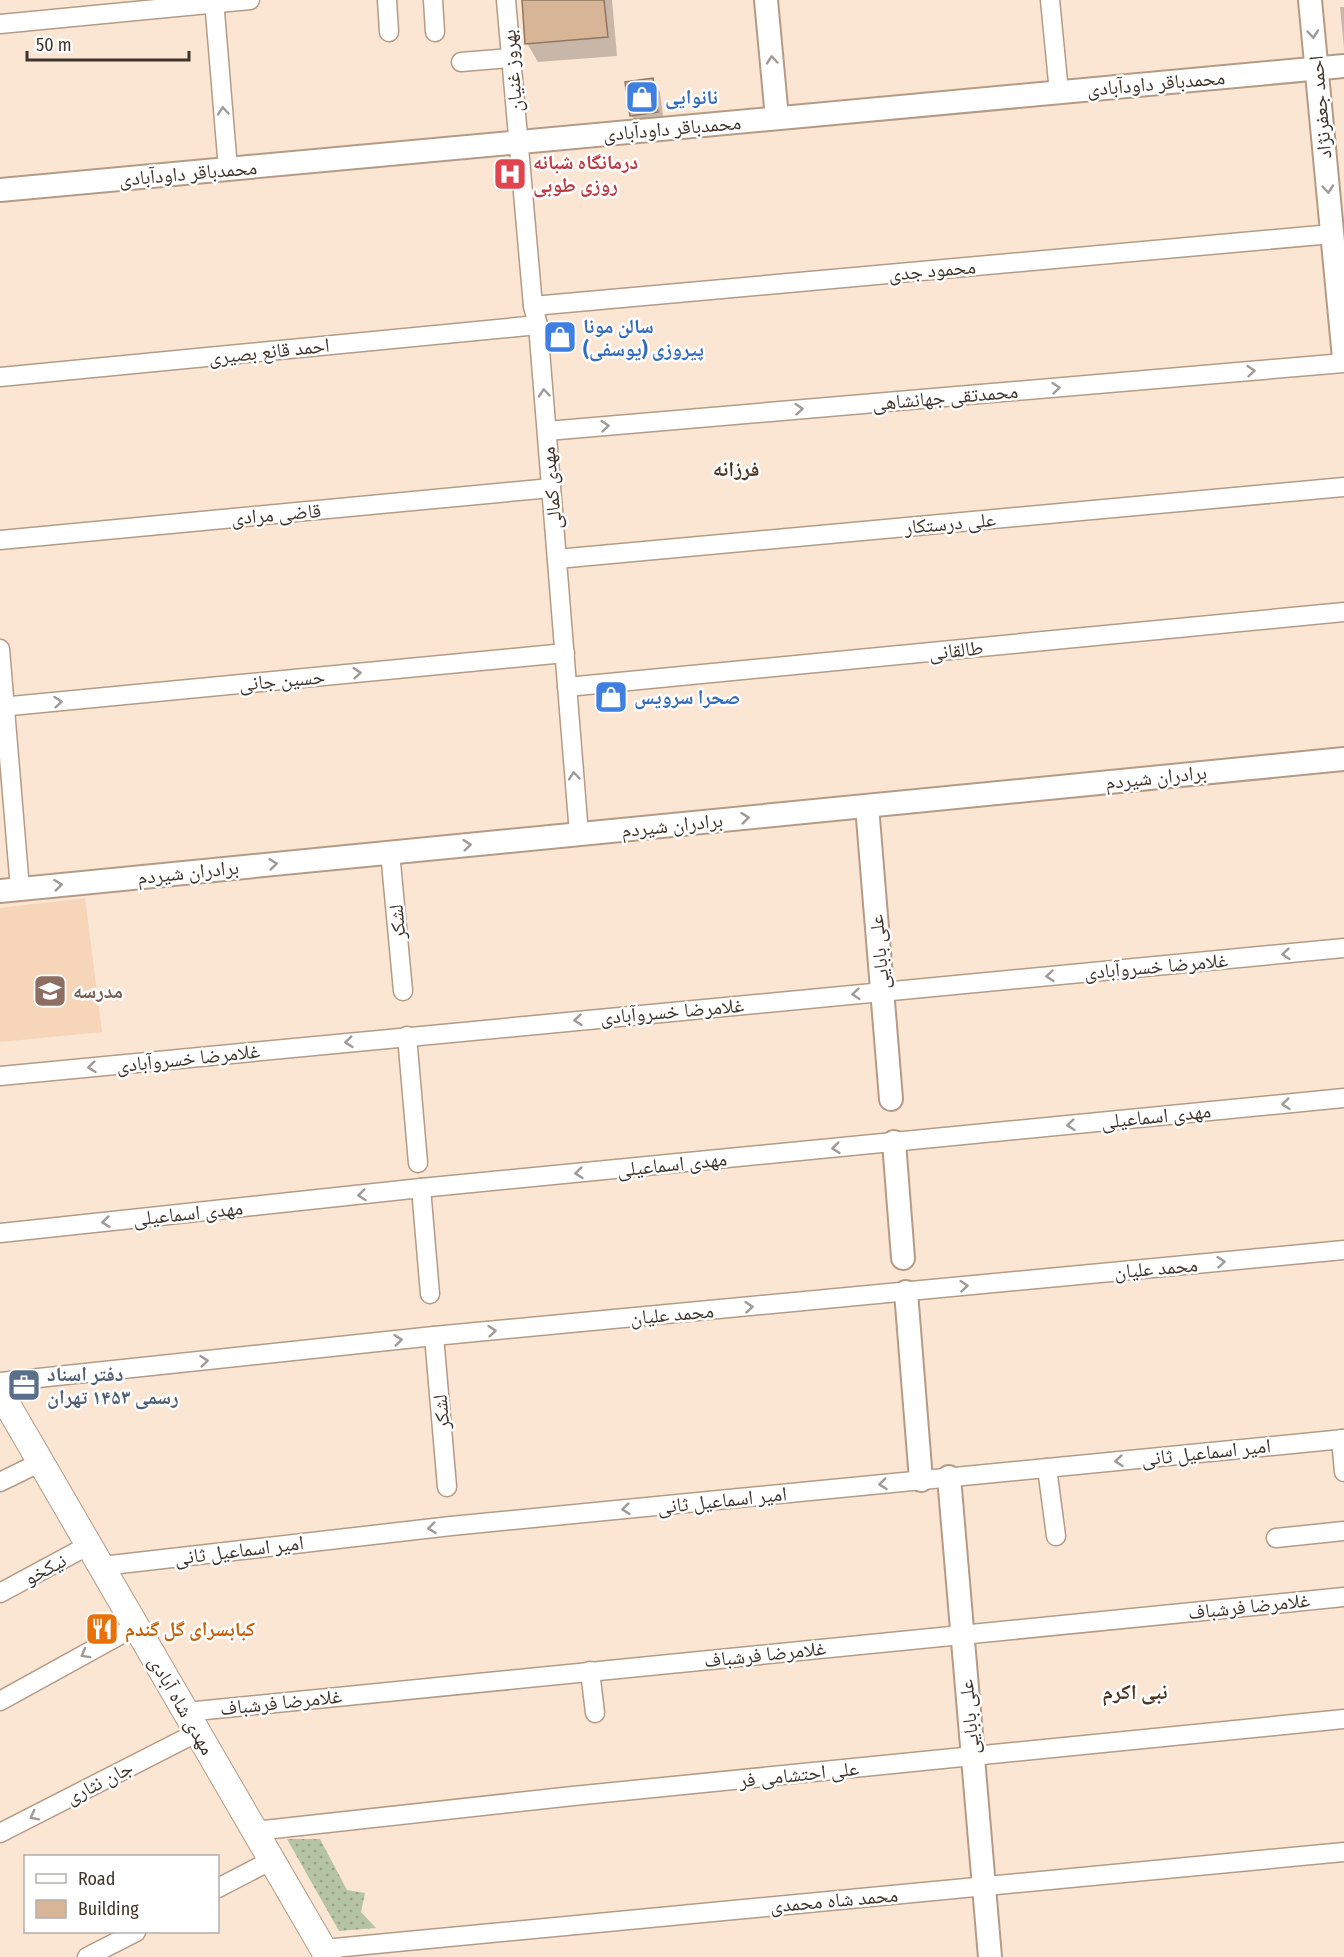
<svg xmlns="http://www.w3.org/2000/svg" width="1344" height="1957" font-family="'Fira Sans Condensed','Noto Naskh Arabic',sans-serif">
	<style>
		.built { fill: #f7d5b9 }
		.grass { fill: url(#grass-dots) }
		.shadow { fill: #0003 }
		.building { fill: #d8b597; stroke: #8f7762; stroke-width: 1.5 }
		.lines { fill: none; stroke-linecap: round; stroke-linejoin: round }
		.minor-casing { stroke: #b59b85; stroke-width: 21 }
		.tertiary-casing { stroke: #b59b85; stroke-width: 26 }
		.secondary-casing { stroke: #b59b85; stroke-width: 28 }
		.minor { stroke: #fff; stroke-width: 18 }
		.tertiary { stroke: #fff; stroke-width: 22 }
		.secondary { stroke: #fff; stroke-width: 26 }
		.oneway { stroke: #9f9a96 }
		.labels { text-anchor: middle; stroke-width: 5; stroke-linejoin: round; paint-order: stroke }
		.street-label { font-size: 20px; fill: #3f352c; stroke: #fff }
		.shop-label { font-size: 20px; font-weight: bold; fill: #366cbe; stroke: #fff; text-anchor: start }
		.health-label { font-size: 20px; font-weight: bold; fill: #be3a42; stroke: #fff; text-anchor: start }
		.education-label { font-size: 20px; font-weight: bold; fill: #785e54; stroke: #fff; text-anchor: start }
		.service-label { font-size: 20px; font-weight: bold; fill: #4e5e75; stroke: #fff; text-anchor: start }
		.food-label { font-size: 20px; font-weight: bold; fill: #c56008; stroke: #fff; text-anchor: start }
		.neighbourhood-label { font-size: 21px; font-weight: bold; fill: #4c3623; stroke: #fff }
	</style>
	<defs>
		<pattern id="grass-dots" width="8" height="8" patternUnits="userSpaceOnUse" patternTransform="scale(1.5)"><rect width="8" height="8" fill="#b5c4a4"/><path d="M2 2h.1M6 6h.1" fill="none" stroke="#95a086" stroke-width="1.8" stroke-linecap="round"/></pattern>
	</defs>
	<rect width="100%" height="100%" fill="#fbe5d3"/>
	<path class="built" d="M85 898 102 1032 0 1042V908Z"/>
	<path class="grass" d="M287 1839H320L347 1890 365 1893 361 1912 376 1928 339 1931Z"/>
	<g class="shadow">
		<path d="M525 0H612L617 56 538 62 527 43Z"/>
		<path d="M1340 7H1344V48Z"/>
		<path d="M652 80 660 92 664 124 639 128 631 115Z"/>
	</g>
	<g class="building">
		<path d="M522 0H604L608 37 525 44Z"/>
		<path d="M653 78 658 112 630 116 625 82Z"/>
	</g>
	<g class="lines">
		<g class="minor-casing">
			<g id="minor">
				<path d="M214 0 228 169"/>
				<path d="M387 0 389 32"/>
				<path d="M433 0 435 32"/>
				<path d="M506 0 533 306 538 325 579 834"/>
				<path d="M1050 0 1059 92"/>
				<path d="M0 24 250 0"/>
				<path d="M461 62 511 58"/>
				<path d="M533 306 1332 234"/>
				<path d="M0 377 538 325"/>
				<path d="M547 431 1344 363"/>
				<path d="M0 540 551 488"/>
				<path d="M557 559 1344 487"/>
				<path d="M0 649 20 889"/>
				<path d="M567 687 1344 612"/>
				<path d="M0 707 565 653"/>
				<path d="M390 852 403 991"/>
				<path d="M407 1036 418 1163"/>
				<path d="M0 1076 1344 948"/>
				<path d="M421 1188 430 1294"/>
				<path d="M0 1233 421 1188 1344 1098"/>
				<path d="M434 1336 447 1487"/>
				<path d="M0 1382 434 1336 1344 1250"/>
				<path d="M1341 1439 1344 1472"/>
				<path d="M1047 1468 1056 1536"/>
				<path d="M0 1482 41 1462"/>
				<path d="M1276 1538 1344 1531"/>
				<path d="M102 1566 451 1526 1344 1439"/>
				<path d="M0 1593 89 1545"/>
				<path d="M590 1671 595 1713"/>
				<path d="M0 1701 136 1626"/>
				<path d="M186 1712 1344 1597"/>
				<path d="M255 1831 573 1796 1344 1719"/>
				<path d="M0 1833 198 1732"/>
				<path d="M218 1888 272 1860"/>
				<path d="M324 1949 1344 1852"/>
				<path d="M87 1957 136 1932"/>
			</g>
		</g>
		<g class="tertiary-casing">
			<g id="tertiary">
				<path d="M766 0 777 118"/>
				<path d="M1310 0 1344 358"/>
				<path d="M0 190 1344 66"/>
				<path d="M867 806 891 1099"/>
				<path d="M0 891 1344 759"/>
				<path d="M894 1142 903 1258"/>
				<path d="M906 1292 921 1480"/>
				<path d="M949 1477 990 1957"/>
			</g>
		</g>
		<g class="secondary-casing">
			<path id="secondary" d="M0 1392 328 1957"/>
		</g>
		<use href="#minor" class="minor"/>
		<use href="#tertiary" class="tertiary"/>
		<use href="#secondary" class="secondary"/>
	</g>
	<defs><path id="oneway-chevron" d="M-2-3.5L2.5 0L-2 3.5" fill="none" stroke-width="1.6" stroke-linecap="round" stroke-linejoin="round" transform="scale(1.5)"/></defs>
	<g class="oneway">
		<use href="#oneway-chevron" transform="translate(1313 34) rotate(85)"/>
		<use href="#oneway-chevron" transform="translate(772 60) rotate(-95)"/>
		<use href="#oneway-chevron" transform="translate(223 111) rotate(-95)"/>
		<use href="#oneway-chevron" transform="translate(1328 189) rotate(85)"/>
		<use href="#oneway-chevron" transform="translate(1251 371) rotate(-5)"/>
		<use href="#oneway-chevron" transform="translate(1056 388) rotate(-5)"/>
		<use href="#oneway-chevron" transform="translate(544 393) rotate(-95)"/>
		<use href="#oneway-chevron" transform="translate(799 409) rotate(-5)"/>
		<use href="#oneway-chevron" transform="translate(605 426) rotate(-5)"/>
		<use href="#oneway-chevron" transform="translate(357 673) rotate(-5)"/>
		<use href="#oneway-chevron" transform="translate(58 702) rotate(-5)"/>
		<use href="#oneway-chevron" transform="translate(574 776) rotate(-95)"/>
		<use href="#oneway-chevron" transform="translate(745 818) rotate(-6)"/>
		<use href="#oneway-chevron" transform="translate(467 845) rotate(-6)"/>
		<use href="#oneway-chevron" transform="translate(273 864) rotate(-6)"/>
		<use href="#oneway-chevron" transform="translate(58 885) rotate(-6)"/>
		<use href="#oneway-chevron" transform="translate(1286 954) rotate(175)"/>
		<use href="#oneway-chevron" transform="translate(1050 976) rotate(175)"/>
		<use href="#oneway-chevron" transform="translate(856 994) rotate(175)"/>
		<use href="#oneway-chevron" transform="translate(578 1020) rotate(175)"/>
		<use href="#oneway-chevron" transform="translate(349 1042) rotate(174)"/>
		<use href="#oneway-chevron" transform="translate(92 1067) rotate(174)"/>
		<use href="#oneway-chevron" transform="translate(1286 1104) rotate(174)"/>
		<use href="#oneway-chevron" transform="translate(1071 1125) rotate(174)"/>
		<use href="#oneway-chevron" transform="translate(836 1148) rotate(174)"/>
		<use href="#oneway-chevron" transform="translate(579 1173) rotate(174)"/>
		<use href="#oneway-chevron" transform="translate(362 1195) rotate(174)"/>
		<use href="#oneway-chevron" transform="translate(106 1222) rotate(174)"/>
		<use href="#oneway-chevron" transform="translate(1221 1262) rotate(-5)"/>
		<use href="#oneway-chevron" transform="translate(964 1286) rotate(-5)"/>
		<use href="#oneway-chevron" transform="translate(749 1307) rotate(-5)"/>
		<use href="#oneway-chevron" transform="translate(492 1331) rotate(-5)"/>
		<use href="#oneway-chevron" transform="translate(398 1340) rotate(-6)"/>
		<use href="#oneway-chevron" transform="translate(204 1361) rotate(-6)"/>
		<use href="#oneway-chevron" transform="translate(1119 1461) rotate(174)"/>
		<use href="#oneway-chevron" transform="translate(883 1484) rotate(174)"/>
		<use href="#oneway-chevron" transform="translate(626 1509) rotate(174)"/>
		<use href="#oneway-chevron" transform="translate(432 1528) rotate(174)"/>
		<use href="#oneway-chevron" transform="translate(85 1654) rotate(151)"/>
		<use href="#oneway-chevron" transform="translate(34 1816) rotate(153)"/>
	</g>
	<defs>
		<g id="shop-square" transform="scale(1.725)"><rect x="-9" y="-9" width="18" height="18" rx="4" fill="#3f7fe0" stroke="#fff"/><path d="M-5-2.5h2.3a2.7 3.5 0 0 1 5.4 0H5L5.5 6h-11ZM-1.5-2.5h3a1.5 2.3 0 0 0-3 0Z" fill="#fff"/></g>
		<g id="hospital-square" transform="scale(1.725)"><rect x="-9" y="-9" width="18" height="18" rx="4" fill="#e0444e" stroke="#fff"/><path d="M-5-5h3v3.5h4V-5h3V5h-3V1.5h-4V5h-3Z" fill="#fff"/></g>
		<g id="school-square" transform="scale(1.725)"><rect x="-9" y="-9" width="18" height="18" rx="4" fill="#8d6e63" stroke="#fff"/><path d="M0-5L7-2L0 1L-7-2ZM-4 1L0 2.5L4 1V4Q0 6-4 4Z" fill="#fff"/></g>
		<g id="office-square" transform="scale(1.725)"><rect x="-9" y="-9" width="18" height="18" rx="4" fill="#5c6f8a" stroke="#fff"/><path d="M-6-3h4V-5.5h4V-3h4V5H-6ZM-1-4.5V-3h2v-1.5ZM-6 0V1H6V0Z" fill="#fff"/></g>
		<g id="restaurant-square" transform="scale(1.725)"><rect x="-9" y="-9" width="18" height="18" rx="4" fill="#e8710a" stroke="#fff"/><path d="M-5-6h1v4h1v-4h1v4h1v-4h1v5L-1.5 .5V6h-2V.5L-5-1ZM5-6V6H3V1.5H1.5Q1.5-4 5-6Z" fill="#fff"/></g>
	</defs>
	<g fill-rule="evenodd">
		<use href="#shop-square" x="642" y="97"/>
		<use href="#hospital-square" x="510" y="174"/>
		<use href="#shop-square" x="560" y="337"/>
		<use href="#shop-square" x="611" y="697"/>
		<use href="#school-square" x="50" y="991"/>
		<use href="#office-square" x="24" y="1385"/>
		<use href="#restaurant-square" x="102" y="1629"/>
	</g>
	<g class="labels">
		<g class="street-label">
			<text transform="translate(512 71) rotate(-95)" y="7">بهروز غنیان</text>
			<text transform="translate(1156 83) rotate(-5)" y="7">محمدباقر داودآبادی</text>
			<text transform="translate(1320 107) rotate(-95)" y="7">احمد جعفرنژاد</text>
			<text transform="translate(672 128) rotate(-5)" y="7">محمدباقر داودآبادی</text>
			<text transform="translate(188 173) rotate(-5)" y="7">محمدباقر داودآبادی</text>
			<text transform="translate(932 270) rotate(-5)" y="7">محمود جدی</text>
			<text transform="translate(269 351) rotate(-6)" y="7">احمد قانع بصیری</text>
			<text transform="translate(945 397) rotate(-5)" y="7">محمدتقی جهانشاهی</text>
			<text transform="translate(551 488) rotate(-95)" y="7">مهدی کمالی</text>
			<text transform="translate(276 514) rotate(-5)" y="7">قاضی مرادی</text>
			<text transform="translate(950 523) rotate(-5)" y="7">علی درستکار</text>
			<text transform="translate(956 650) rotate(-6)" y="7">طالقانی</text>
			<text transform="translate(282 680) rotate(-5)" y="7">حسین جانی</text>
			<text transform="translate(1156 777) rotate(-6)" y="7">برادران شیردم</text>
			<text transform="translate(672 825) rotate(-6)" y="7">برادران شیردم</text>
			<text transform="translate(188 872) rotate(-6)" y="7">برادران شیردم</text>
			<text transform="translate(397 922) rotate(-95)" y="7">لشكر</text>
			<text transform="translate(879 952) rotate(-95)" y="7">علی بابایی</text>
			<text transform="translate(1156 966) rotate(-5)" y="7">غلامرضا خسروآبادی</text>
			<text transform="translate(672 1011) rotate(-5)" y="7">غلامرضا خسروآبادی</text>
			<text transform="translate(188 1058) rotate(-6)" y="7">غلامرضا خسروآبادی</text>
			<text transform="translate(1156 1116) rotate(-6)" y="7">مهدی اسماعیلی</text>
			<text transform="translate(672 1164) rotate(-6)" y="7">مهدی اسماعیلی</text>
			<text transform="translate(188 1213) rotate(-6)" y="7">مهدی اسماعیلی</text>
			<text transform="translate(1156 1268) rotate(-5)" y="7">محمد علیان</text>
			<text transform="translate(672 1314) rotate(-5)" y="7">محمد علیان</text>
			<text transform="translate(441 1412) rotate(-95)" y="7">لشكر</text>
			<text transform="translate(1206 1452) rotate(-6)" y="7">امیر اسماعیل ثانی</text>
			<text transform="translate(722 1500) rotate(-6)" y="7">امیر اسماعیل ثانی</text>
			<text transform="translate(239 1550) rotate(-7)" y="7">امیر اسماعیل ثانی</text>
			<text transform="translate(45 1569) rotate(-28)" y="7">نیکخو</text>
			<text transform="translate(1249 1606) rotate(-6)" y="7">غلامرضا فرشباف</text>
			<text transform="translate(765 1654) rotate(-6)" y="7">غلامرضا فرشباف</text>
			<text transform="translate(281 1702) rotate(-6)" y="7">غلامرضا فرشباف</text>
			<text transform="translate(182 1705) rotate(60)" y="7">مهدی شاه آبادی</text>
			<text transform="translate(969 1717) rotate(-95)" y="7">علی بابایی</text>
			<text transform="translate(799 1774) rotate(-6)" y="7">علی احتشامی فر</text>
			<text transform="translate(99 1782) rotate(-27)" y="7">جان نثاری</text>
			<text transform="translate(834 1900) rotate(-5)" y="7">محمد شاه محمدی</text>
		</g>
		<g class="shop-label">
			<text x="665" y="104">نانوایی</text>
			<text x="583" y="333">سالن مونا<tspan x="583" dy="23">پیروزی (یوسفی)</tspan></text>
			<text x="634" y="704">صحرا سرویس</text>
		</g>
		<g class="health-label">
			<text x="533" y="169">درمانگاه شبانه<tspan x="533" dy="23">روزی طوبی</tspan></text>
		</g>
		<g class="education-label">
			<text x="73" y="998">مدرسه</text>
		</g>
		<g class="service-label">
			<text x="47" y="1381">دفتر اسناد<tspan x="47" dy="23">رسمی ۱۴۵۳ تهران</tspan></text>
		</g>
		<g class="food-label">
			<text x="125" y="1636">کبابسرای گل گندم</text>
		</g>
		<g class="neighbourhood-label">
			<text x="736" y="476">فرزانه</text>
			<text x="1135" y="1699">نبی اکرم</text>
		</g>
	</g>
	<rect x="24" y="1855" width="195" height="78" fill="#ffffff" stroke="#b2aeab" stroke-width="1.5"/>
	<rect x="36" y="1874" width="30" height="9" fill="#ffffff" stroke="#b2aeab" stroke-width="1.5"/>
	<text x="78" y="1885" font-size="18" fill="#3f352c">Road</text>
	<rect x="36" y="1900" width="30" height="18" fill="#d8b597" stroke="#b2aeab" stroke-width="1.5"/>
	<text x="78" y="1915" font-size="18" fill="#3f352c">Building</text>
	<path d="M27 51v9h162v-9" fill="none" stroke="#3f352c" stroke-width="3"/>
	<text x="36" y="51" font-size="18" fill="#3f352c" stroke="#ffffff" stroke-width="4.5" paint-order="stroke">50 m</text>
</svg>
